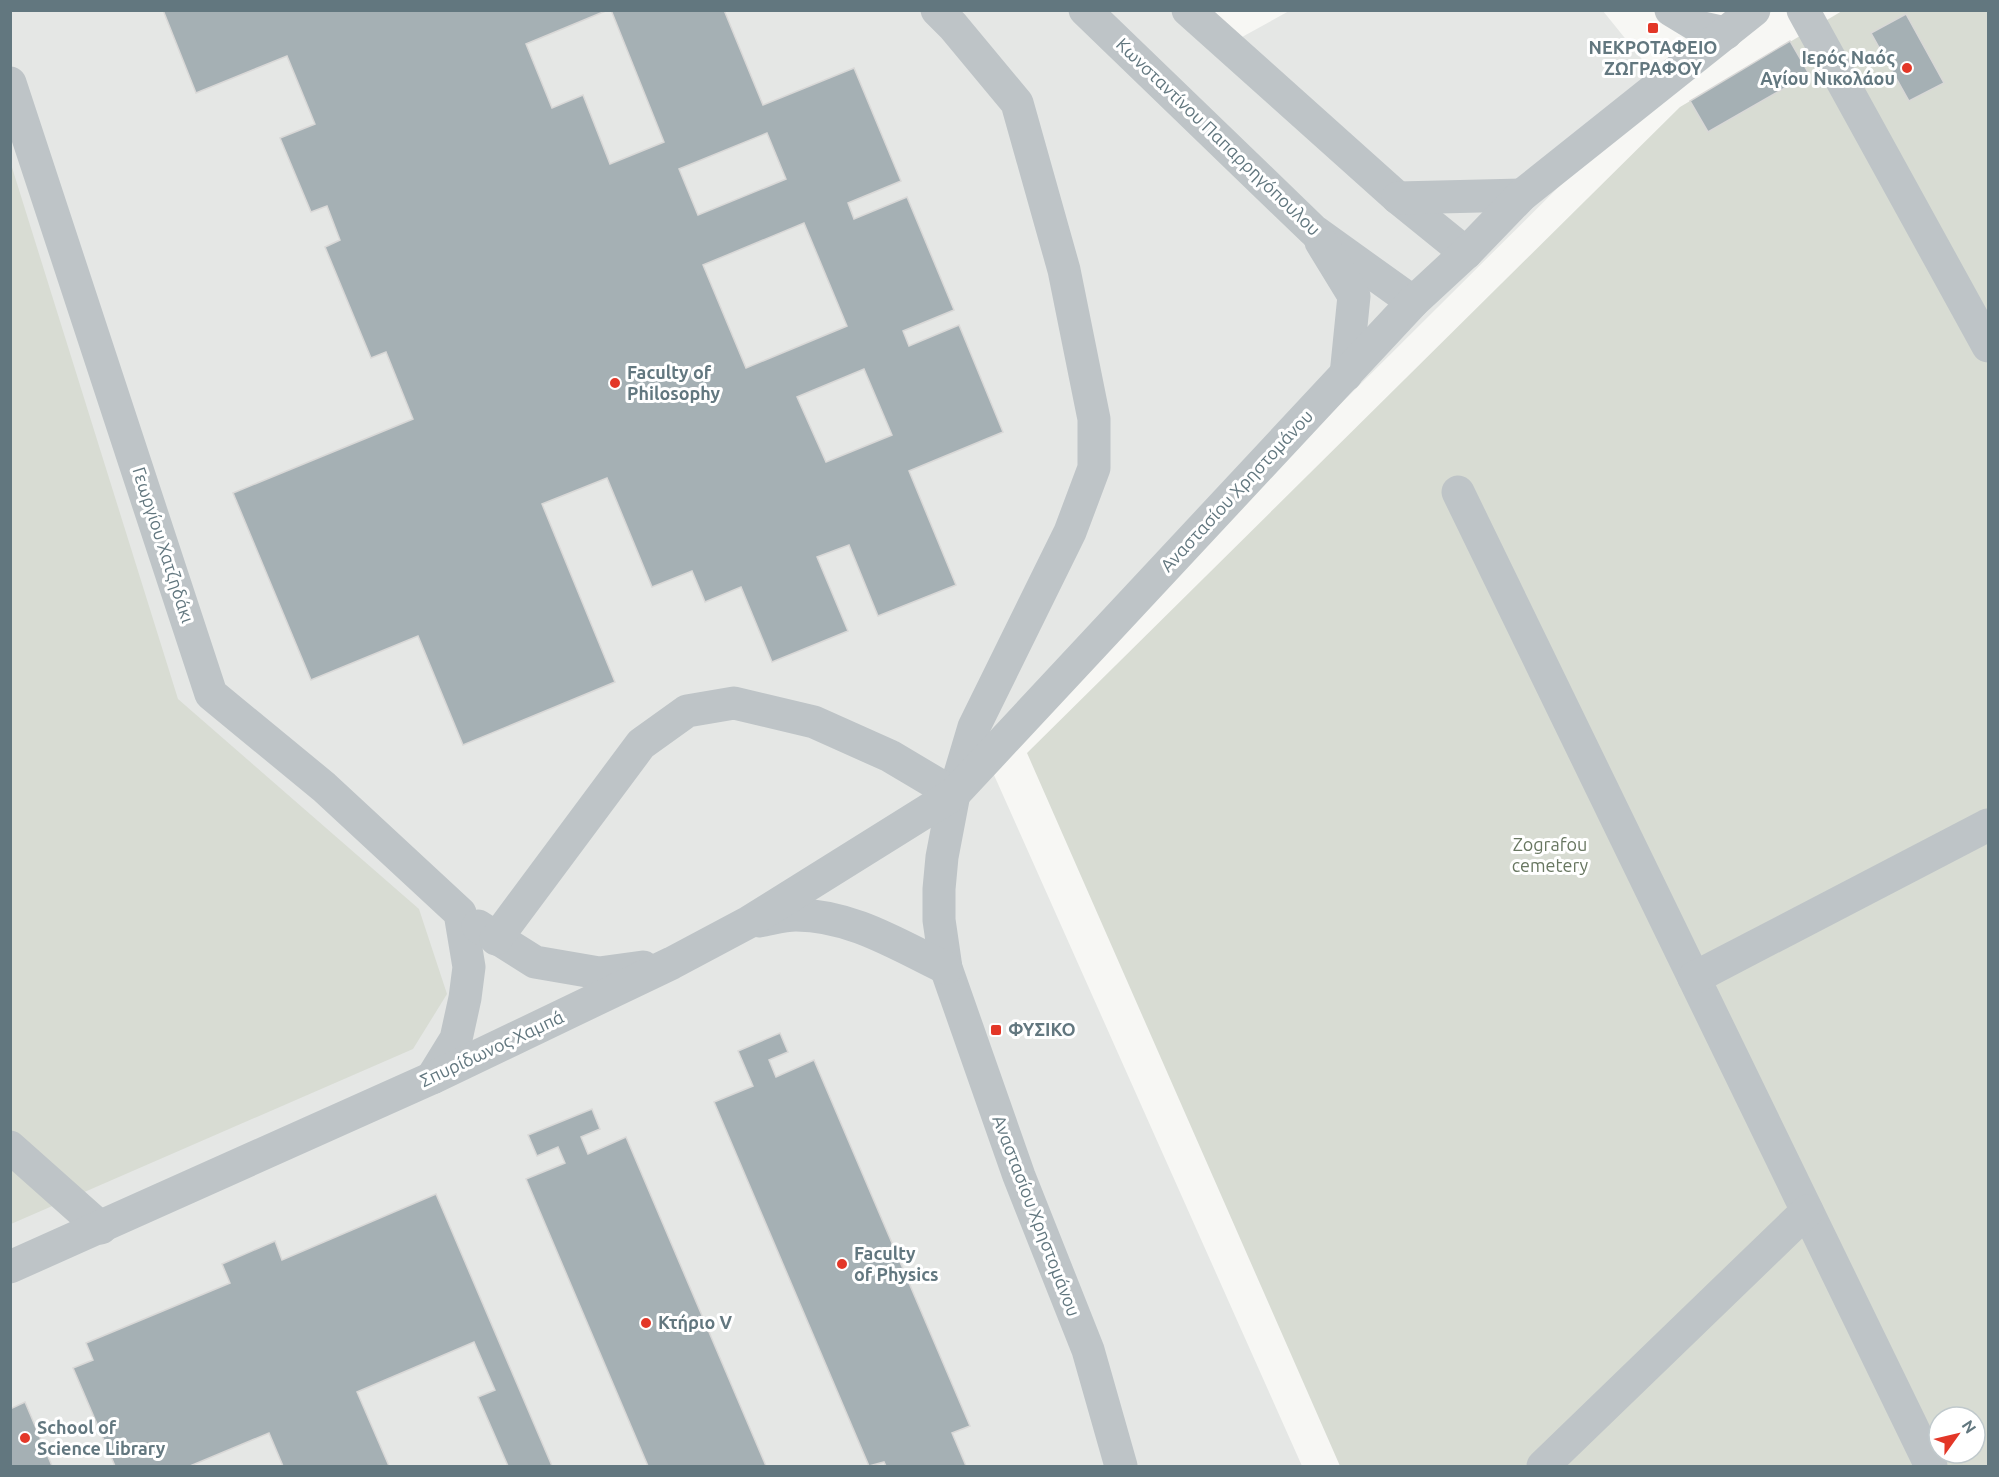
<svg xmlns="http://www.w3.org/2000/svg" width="1999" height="1477" font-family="Ubuntu,sans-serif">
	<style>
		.built { fill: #e5e7e5 }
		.green { fill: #d8dcd3; fill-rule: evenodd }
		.building { fill: #a5b0b4; stroke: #d9d8d7; stroke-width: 1.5; fill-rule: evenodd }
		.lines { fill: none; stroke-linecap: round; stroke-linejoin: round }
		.minor { stroke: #bec4c7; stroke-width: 33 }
		.poi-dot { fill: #e33728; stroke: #fff; stroke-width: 2 }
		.labels { text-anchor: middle; stroke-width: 6; stroke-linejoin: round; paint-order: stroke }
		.poi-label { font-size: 18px; font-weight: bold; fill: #62777f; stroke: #fff; text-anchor: start }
		.street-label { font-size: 18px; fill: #62777f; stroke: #fff }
		.park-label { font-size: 18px; fill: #687761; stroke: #fff }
	</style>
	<rect width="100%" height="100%" fill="#f7f7f4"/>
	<path class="built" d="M1199 10 1233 42 1289 11H1603L1662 84 986 757 1302 1466H11L10 11Z"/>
	<g class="green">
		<path d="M1842 11H1988V1466H1340L1027 753 1680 107ZM1939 1417H1975V1453H1939Z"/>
		<path d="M10 161 178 699 419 909 447 994 413 1049 11 1224Z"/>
	</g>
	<g class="building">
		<path d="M163 10H608L526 44 552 108 583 95 610 164 664 142 611 10H724L763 105 854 68 901 181 848 203 854 219 907 197 954 310 903 331 909 346 959 325 1003 432 909 471 956 585 878 616 849 545 817 557 848 631 772 662 741 587 705 602 692 571 652 587 607 478 542 504 615 682 463 745 418 636 311 680 233 493 413 419 386 352 371 358 325 247 340 240 327 206 311 212 280 138 315 124 287 56 196 93ZM767 133 786 179 698 215 679 169ZM804 223 847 326 746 368 703 265ZM864 369 892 435 826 462 797 397Z"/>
		<path d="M1906 14 1944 83 1909 101 1871 33Z"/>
		<path d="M1790 41 1809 74 1708 132 1690 101Z"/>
		<path d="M780 1033 788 1052 769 1060 776 1077 814 1060 970 1426 952 1433 966 1466H886L884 1462 869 1466 714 1102 753 1086 738 1051Z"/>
		<path d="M592 1109 600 1129 581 1137 588 1154 626 1137 766 1466H648L526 1179 565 1163 558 1147 537 1156 528 1135Z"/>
		<path d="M436 1194 552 1466H508L478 1397 495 1390 474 1342 357 1392 389 1466H283L269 1433 190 1466H115L73 1368 93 1360 86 1343 230 1283 222 1264 275 1241 282 1260Z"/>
		<path d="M25 1402 52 1466H10V1409Z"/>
	</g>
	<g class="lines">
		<g class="minor">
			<path d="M937 10 953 26 1017 103 1064 270 1094 419V468L1070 532 974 727 954 794 942 857 939 889V920L946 968 1019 1176 1088 1350 1121 1466"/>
			<path d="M1085 10 1314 231 1413 302"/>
			<path d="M1188 10 1398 198 1466 253"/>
			<path d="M1671 10 1699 27 1726 33"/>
			<path d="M1803 10 1988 346"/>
			<path d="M10 83 211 694 324 787 460 913 469 967 465 998 456 1039 432 1078"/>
			<path d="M1398 198 1522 195"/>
			<path d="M1321 242 1354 296 1346 375"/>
			<path d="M1458 492 1931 1466"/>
			<path d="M759 921C771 919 784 915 796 915 851 915 898 945 946 968"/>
			<path d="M478 926 535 962 599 973 643 967"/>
			<path d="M496 939 641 744 687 711 734 703 814 722 890 756 954 794"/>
			<path d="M1694 978 1988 825"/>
			<path d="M10 1147 101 1228"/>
			<path d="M10 1267 432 1078 672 963 749 922 954 794 1413 302 1466 253 1522 195 1754 10"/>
			<path d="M1543 1466 1807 1211"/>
		</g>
	</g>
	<g class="poi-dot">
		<rect x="1647" y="22" width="12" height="12" rx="3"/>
		<circle cx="1907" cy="68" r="6"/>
		<circle cx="615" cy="383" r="6"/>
		<rect x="990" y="1024" width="12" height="12" rx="3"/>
		<circle cx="842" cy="1264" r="6"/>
		<circle cx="646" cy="1323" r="6"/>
		<circle cx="25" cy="1438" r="6"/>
	</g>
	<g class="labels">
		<g class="poi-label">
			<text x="1653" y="54" text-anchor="middle">ΝΕΚΡΟΤΑΦΕΙΟ<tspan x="1653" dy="21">ΖΩΓΡΑΦΟΥ</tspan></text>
			<text x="1895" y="64" text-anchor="end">Ιερός Ναός<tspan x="1895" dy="21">Αγίου Νικολάου</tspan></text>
			<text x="627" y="379">Faculty of<tspan x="627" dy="21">Philosophy</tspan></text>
			<text x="1008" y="1036">ΦΥΣΙΚΟ</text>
			<text x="854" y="1260">Faculty<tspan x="854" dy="21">of Physics</tspan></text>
			<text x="658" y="1329">Κτήριο V</text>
			<text x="37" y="1434">School of<tspan x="37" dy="21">Science Library</tspan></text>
		</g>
		<g class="street-label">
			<text transform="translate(1218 137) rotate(44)" y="6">Κωνσταντίνου Παπαρρηγόπουλου</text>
			<text transform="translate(1237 491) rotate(-47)" y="6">Αναστασίου Χρηστομάνου</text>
			<text transform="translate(163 545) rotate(72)" y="6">Γεωργίου Χατζηδάκι</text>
			<text transform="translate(492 1049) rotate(-25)" y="6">Σπυρίδωνος Χαμπά</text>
			<text transform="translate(1036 1216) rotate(69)" y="6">Αναστασίου Χρηστομάνου</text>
		</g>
		<g class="park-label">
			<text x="1550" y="851">Zografou<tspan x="1550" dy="21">cemetery</tspan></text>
		</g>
	</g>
	<rect width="1999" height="1477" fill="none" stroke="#62777f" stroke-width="24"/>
	<g transform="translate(1957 1435) rotate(56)"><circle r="28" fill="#ffffff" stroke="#c0c9cc" stroke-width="1.5"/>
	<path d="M0-4.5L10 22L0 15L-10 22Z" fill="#e33728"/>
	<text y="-9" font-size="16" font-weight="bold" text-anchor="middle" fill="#62777f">N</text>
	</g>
</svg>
